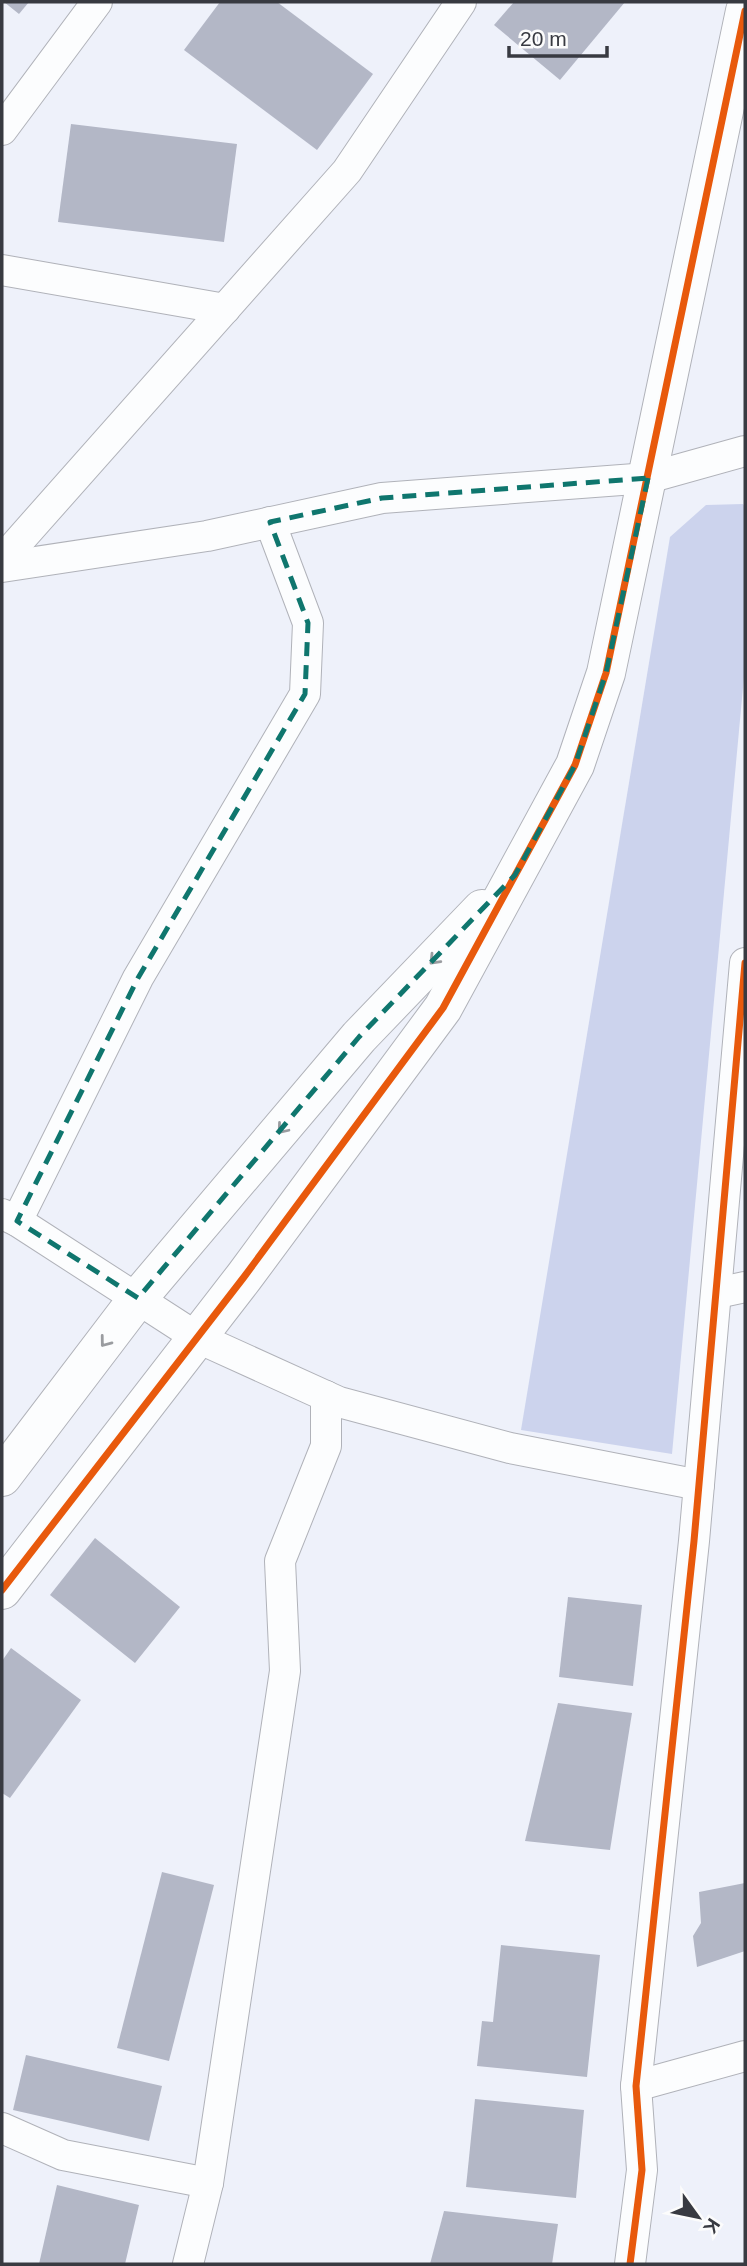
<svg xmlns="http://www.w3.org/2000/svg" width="747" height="2266" font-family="Helvetica,sans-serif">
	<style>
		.green { fill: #ccd3ed }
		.building { fill: #b3b7c6 }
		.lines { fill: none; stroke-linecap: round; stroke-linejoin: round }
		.street-casing { stroke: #b0b2b9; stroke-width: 32 }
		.secondary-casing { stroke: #b0b2b9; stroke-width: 40 }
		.street { stroke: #fcfdfe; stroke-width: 30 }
		.secondary { stroke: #fcfdfe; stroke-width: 38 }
		.cycleway-casing { stroke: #fcfcfc; stroke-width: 11 }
		.cycleway { stroke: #e8590c; stroke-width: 7 }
		.oneway { stroke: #9a9ca0 }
		.marked { fill: none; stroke: #0f766e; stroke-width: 5; stroke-dasharray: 14 9; stroke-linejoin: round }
	</style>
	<rect width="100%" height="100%" fill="#eef1fa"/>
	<path class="green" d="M743 504 745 507V666L672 1454 521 1430 670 537 706 505Z"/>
	<g class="building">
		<path d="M4 2H29L19 14Z"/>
		<path d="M220 2H277L373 74 317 150 184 50Z"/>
		<path d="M514 2H625L560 80 494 25Z"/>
		<path d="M71 124 237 144 224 242 58 222Z"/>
		<path d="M95 1538 180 1607 135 1663 50 1595Z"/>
		<path d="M568 1597 642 1605 633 1686 559 1677Z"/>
		<path d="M11 1648 81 1700 10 1798 2 1793V1661Z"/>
		<path d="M558 1703 632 1713 610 1850 525 1841Z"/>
		<path d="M162 1872 214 1885 169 2061 117 2048Z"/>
		<path d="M745 1883V1951L697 1967 693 1936 701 1923 699 1892Z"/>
		<path d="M501 1945 600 1955 587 2077 477 2066 482 2021 493 2022Z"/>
		<path d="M26 2055 162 2086 149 2141 13 2110Z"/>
		<path d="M475 2099 584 2110 576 2198 466 2187Z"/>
		<path d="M57 2185 139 2205 125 2264H39Z"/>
		<path d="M444 2211 558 2224 552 2264H430Z"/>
	</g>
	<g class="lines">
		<g class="street-casing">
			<g id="street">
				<path d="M2 130 97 2"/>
				<path d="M2 270 225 309"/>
				<path d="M2 560 347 171 461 2"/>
				<path d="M2 567 207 536 382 498 648 478 745 451"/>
				<path d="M2 1214 17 1221 198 1338 339 1402 510 1448 699 1485"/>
				<path d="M17 1221 138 978 305 694 308 623 270 522"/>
				<path d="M717 1293 745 1287"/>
				<path d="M636 2086 745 2056"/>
				<path d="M2 2128 63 2155 208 2183"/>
				<path d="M188 2264 208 2183 285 1671 280 1561 326 1446V1396"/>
				<path d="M630 2264 642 2170 636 2086 694 1541 745 963"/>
			</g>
		</g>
		<g class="secondary-casing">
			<g id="secondary">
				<path d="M2 1477 138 1298 359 1037 482 909"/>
				<path d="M2 1590 244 1277 443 1008 575 765 606 673 745 11"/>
			</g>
		</g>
		<use href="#street" class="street"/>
		<use href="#secondary" class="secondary"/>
		<g class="cycleway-casing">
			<g id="cycleway">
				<path d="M2 1590 244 1277 443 1008 575 765 606 673 745 11"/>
				<path d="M630 2264 642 2170 636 2086 694 1541 745 963"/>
			</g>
		</g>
		<use href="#cycleway" class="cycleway"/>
	</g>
	<defs><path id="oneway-chevron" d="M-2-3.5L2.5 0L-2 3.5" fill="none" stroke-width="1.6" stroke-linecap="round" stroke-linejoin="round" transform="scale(1.75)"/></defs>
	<g class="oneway">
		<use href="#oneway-chevron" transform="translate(434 960) rotate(134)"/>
		<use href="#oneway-chevron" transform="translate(282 1129) rotate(130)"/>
		<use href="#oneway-chevron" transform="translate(105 1342) rotate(127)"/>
	</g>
	<path class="marked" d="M648 478 606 673 575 765 515 875 359 1037 138 1298 17 1221 138 978 305 694 308 623 270 522 382 498Z"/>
	<rect width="747" height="2266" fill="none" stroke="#383a41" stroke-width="7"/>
	<g transform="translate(698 2217) rotate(123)" stroke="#fcfcfc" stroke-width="5" paint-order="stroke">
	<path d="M0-5L12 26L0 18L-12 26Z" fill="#383a41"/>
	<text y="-10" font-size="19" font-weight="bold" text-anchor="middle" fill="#383a41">K</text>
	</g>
	<path d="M509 46v10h98v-10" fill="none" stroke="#383a41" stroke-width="3.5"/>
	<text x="520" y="46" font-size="21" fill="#383a41" stroke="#fcfcfc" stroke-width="5" paint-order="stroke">20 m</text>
</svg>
